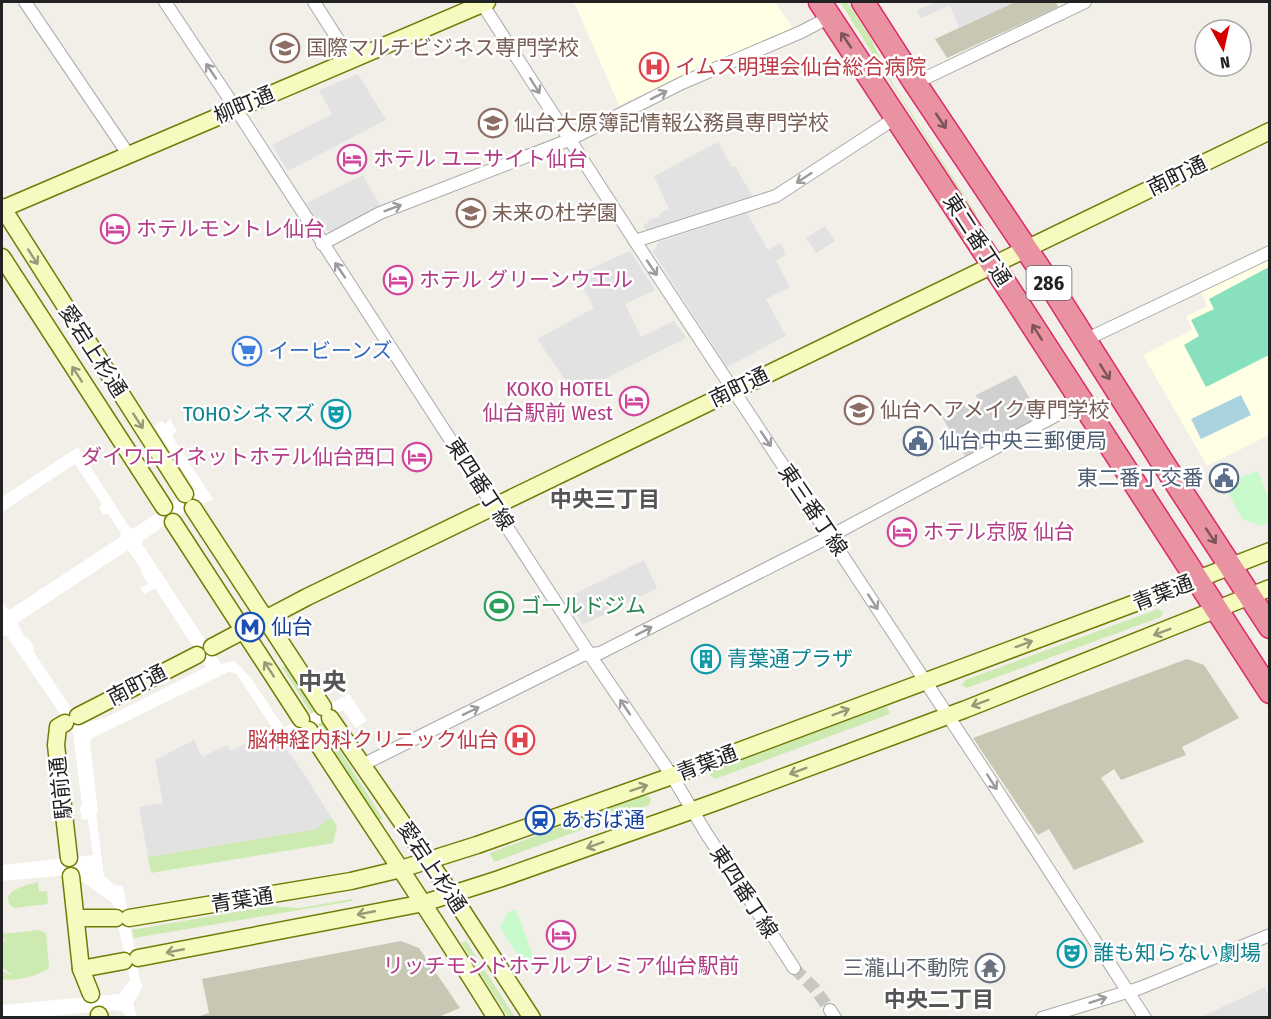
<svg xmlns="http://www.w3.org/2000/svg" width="1271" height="1019" font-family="'Fira Sans Condensed','Noto Sans JP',sans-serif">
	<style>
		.education { fill: #ffffe5 }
		.religious { fill: #d0d0d0 }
		.construction { fill: #c7c7b4 }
		.grass { fill: #cdebb0 }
		.park { fill: #c8facc }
		.pitch { fill: #88e0be }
		.parking { fill: #e2e2e2 }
		.water { fill: #aad3df }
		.pier { fill: #fff; fill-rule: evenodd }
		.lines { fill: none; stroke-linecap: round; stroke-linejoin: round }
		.street-tunnel { stroke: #c8c6c1; stroke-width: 12; stroke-dasharray: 12 6; stroke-linecap: butt }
		.street-casing { stroke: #a9a9a9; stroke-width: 14 }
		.secondary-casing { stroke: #707d05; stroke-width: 19 }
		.highway-casing { stroke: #dc2a67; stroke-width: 25 }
		.street { stroke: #fff; stroke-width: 12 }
		.secondary { stroke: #f7fabf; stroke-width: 16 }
		.highway { stroke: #e892a2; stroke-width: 22 }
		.oneway { stroke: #7b545c }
		.oneway2 { stroke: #9c9c9c }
		.oneway3 { stroke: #979978 }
		.labels { text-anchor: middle; stroke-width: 5; stroke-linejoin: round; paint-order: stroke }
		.shield { fill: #fff; stroke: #646464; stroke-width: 1.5 }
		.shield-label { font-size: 20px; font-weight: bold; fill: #222 }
		.education-label { font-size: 21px; fill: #785e54; stroke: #fff; text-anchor: start }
		.health-label { font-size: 21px; fill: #be3a42; stroke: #fff; text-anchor: start }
		.street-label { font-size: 21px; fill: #222; stroke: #fff }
		.hotel-label { font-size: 21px; fill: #b23c85; stroke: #fff; text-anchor: start }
		.shop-label { font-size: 21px; fill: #366cbe; stroke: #fff; text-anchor: start }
		.culture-label { font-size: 21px; fill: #0d838f; stroke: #fff; text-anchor: start }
		.service-label { font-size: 21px; fill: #4e5e75; stroke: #fff; text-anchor: start }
		.leisure-label { font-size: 21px; fill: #27864d; stroke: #fff; text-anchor: start }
		.transit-label { font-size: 21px; fill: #164399; stroke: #fff; text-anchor: start }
		.worship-label { font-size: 21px; fill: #5b616d; stroke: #fff; text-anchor: end }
		.neighbourhood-label { font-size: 22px; font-weight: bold; fill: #555; stroke: #fff }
		.quarter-label { font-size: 24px; font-weight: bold; fill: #555; stroke: #fff }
	</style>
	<rect width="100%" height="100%" fill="#f2efe9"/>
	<g class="education">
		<path d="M574 2H775L793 28 619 105Z"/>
		<path d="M1269 257V435L1207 466 1143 355 1192 330 1186 316 1207 306 1200 290Z"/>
	</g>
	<path class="religious" d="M1016 375 1040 416 965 456 942 417 951 412 950 409 963 402 966 407 978 401 976 395Z"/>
	<g class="construction">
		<path d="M1015 2H1056L1058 7 947 58 935 39Z"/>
		<path d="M1187 659 1204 665 1239 718 1182 747 1186 755 1121 780 1114 769 1101 778 1144 842 1074 870 1049 829 1038 835 973 738Z"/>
		<path d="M401 941 419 948 460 1008 436 1018 197 1017 209 1013 202 979Z"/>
	</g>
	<g class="grass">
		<path d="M840 2H847L870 37 894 86 977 215 975 216Z"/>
		<path d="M1158 609 1163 612 1161 617 967 688 962 685 965 680Z"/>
		<path d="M286 665 383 819 378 820 282 667Z"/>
		<path d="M887 706 890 714 715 779 710 776 711 771Z"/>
		<path d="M643 795 650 797 651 800 649 805 494 862 490 853Z"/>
		<path d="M331 817 337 826 333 843 151 873 148 857 316 829Z"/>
		<path d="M38 882 39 892 47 891 48 904 14 908 9 904 8 897C14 887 27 885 38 882Z"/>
		<path d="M352 899 353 901 134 938 132 930 269 906 299 908Z"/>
		<path d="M39 930 46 933 49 968C38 976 15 982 2 979V971L12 975 2 967V943L8 937 2 940V934Z"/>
		<path d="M466 941 515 1017H508L461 943Z"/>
	</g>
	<g class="park">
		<path d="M1258 471 1269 499V522L1260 526 1242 519 1226 488 1239 483 1241 477Z"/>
		<path d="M516 909 535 961 525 966 500 928 507 913Z"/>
	</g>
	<path class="pitch" d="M1269 267V355L1206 387 1184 345 1199 336 1191 320 1214 309 1209 299Z"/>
	<g class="parking">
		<path d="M935 2H1015L959 28 950 5 921 18 917 10Z"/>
		<path d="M358 74 386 120 288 171 272 145 332 114 319 90Z"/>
		<path d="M718 142 732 167 735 166 753 197 646 231 643 225 649 222 648 220 659 217V214L669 209 654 176Z"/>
		<path d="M363 175 380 206 333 232 322 229 306 203Z"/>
		<path d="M747 213 768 250 780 243 786 254 776 261 790 287 766 299 786 336 727 367 653 252 659 242Z"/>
		<path d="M825 226 835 241 816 253 806 238Z"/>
		<path d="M630 251 655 290 625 304 641 337 674 321 686 338 575 394 537 339 594 308 577 275Z"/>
		<path d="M644 560 657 588 583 625 566 598Z"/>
		<path d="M273 730 304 774 331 817 316 829 148 857 139 807 163 803 155 760 194 740 202 757 227 745 231 751Z"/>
		<path d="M1265 987 1269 997V1017H1201Z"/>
	</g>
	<path class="water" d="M1241 395 1251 415 1201 439 1191 419Z"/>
	<path class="pier" d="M170 419 177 431 173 434V438L213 499 205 503 201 502 143 540 142 544 221 664 233 661 237 663 251 678 284 728 349 694 367 721 356 728 343 710 283 744 236 673 228 672 92 738 90 743 98 812 96 814 104 876 114 885 123 886 140 981 143 986 133 1004 137 1017H126L123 1012 115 1010 38 1017H2V1005L119 994 130 980 114 907 111 902 76 877 67 875 2 881V865L93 855 88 819 82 820 80 808 82 804 73 733 7 636 2 635V601L8 610 11 609 120 537 121 533 108 514H103L99 508 102 504 75 464 2 512V497L78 447 129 527 133 529 194 488 154 426 162 421 165 424ZM128 550 141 569V573L148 584 140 588 144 594 155 588 206 667 105 718 83 723 79 720 33 651 34 647 28 638 24 636 17 623Z"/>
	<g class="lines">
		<path class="street-tunnel" d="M794 968 815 989 830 1010"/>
		<g class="street-casing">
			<g id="street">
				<path d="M25 2 128 154"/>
				<path d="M165 2 236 109 590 655 672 776 706 833 794 968"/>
				<path d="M314 2 351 60"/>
				<path d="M481 2 635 241 995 787 1145 1018"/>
				<path d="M915 83 1085 2"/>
				<path d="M635 241 776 196 897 117"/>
				<path d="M322 244 380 213 569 140 682 83 801 32 830 17"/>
				<path d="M1085 340 1270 252"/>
				<path d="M362 765 583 655 600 653 823 540 1081 402"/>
				<path d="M830 1010 835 1018"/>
				<path d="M1042 1018 1140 988 1270 935"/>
			</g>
		</g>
		<g class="secondary-casing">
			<g id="secondary">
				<path d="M2 207 185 494"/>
				<path d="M2 209 487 2"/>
				<path d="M2 257 164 507"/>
				<path d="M193 508 323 707"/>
				<path d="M173 522 301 719"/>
				<path d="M212 647 307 597 1270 131"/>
				<path d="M78 716 197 655"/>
				<path d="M330 718 452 895 532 1018"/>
				<path d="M65 723 58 727 56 745 69 858"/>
				<path d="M309 730C371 826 436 920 496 1018"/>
				<path d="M71 876 81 969 91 994"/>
				<path d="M76 918H116"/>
				<path d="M129 918 351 881 401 869 477 845 672 776 1154 596 1270 551"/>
				<path d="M138 958 424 903 499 879 716 802 966 709 1270 588"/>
				<path d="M81 969 124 961"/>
				<path d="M99 1015 100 1018"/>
			</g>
		</g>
		<g class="highway-casing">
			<g id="highway">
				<path d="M820 2 1016 300 1270 692"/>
				<path d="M863 2 915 83 1051 286 1163 463 1270 627"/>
			</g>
		</g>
		<use href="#street" class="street"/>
		<use href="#secondary" class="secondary"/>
		<use href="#highway" class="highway"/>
	</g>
	<defs><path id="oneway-shaft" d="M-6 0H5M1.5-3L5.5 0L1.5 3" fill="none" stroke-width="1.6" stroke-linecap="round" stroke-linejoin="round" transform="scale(1.5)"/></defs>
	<g class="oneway">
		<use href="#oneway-shaft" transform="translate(846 40) rotate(-124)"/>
		<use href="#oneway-shaft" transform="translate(941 121) rotate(56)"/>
		<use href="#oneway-shaft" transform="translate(1037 332) rotate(-122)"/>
		<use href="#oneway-shaft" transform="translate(1105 372) rotate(58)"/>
		<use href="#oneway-shaft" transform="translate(1211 536) rotate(56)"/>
	</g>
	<g class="oneway2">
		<use href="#oneway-shaft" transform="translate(211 71) rotate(-124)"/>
		<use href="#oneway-shaft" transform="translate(535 86) rotate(58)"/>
		<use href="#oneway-shaft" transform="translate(659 95) rotate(-27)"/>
		<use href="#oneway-shaft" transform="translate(804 178) rotate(147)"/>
		<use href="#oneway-shaft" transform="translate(393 208) rotate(-21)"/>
		<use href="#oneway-shaft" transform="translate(652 268) rotate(56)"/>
		<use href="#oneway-shaft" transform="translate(340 270) rotate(-124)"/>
		<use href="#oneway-shaft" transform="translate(766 439) rotate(56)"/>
		<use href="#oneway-shaft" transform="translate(873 602) rotate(57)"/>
		<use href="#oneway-shaft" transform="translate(644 631) rotate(-27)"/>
		<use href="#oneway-shaft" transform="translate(625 707) rotate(-124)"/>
		<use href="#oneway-shaft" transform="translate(471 711) rotate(-26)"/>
		<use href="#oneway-shaft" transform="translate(992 782) rotate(57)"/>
		<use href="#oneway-shaft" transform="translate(1098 1000) rotate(-18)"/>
	</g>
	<g class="oneway3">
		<use href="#oneway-shaft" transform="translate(33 257) rotate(57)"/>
		<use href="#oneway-shaft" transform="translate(77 374) rotate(-123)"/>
		<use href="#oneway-shaft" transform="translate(138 421) rotate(57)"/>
		<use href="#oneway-shaft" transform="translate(1162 632) rotate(159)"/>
		<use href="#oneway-shaft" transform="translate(1024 644) rotate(-20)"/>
		<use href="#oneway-shaft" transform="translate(269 669) rotate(-123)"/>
		<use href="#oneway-shaft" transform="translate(980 703) rotate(159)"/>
		<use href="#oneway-shaft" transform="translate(841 712) rotate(-21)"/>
		<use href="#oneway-shaft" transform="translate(798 771) rotate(159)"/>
		<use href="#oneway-shaft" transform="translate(639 788) rotate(-19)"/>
		<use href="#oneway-shaft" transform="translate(595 845) rotate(160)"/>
		<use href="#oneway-shaft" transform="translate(366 913) rotate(169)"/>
		<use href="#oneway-shaft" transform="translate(175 951) rotate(169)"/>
	</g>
	<defs>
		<g id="university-ring" transform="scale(1.5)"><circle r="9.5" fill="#fff" stroke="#8d6e63" stroke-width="1.5"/><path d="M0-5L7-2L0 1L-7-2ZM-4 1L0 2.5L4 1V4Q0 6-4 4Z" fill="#8d6e63"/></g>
		<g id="hospital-ring" transform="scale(1.5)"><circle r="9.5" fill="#fff" stroke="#e0444e" stroke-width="1.5"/><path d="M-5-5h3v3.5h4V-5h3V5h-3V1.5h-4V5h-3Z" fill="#e0444e"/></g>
		<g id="hotel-ring" transform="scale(1.5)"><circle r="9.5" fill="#fff" stroke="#d1479c" stroke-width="1.5"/><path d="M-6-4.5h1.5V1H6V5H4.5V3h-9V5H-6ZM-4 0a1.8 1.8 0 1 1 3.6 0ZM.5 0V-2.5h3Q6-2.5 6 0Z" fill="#d1479c"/></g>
		<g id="school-ring" transform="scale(1.5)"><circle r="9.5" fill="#fff" stroke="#8d6e63" stroke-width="1.5"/><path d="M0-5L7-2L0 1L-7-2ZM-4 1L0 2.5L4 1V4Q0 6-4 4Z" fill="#8d6e63"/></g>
		<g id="supermarket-ring" transform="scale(1.5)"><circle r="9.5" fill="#fff" stroke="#3f7fe0" stroke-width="1.5"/><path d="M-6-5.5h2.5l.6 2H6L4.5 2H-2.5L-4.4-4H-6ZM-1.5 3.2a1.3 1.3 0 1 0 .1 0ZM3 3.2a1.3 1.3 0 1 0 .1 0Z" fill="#3f7fe0"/></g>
		<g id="theatre-ring" transform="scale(1.5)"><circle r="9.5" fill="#fff" stroke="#0f9aa8" stroke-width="1.5"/><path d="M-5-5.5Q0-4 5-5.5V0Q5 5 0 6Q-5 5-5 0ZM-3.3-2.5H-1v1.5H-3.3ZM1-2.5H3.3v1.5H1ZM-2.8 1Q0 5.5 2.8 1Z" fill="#0f9aa8"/></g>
		<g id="civic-ring" transform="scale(1.5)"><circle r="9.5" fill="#fff" stroke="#5c6f8a" stroke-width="1.5"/><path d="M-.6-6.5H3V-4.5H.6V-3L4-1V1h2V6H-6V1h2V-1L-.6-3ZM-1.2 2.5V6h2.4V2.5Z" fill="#5c6f8a"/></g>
		<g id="stadium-ring" transform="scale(1.5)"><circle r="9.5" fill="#fff" stroke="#2e9e5b" stroke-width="1.5"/><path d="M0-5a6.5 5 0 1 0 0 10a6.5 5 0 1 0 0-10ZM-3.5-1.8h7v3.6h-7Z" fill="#2e9e5b"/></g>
		<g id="metro-ring" transform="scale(1.5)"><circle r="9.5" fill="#fff" stroke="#1a4fb4" stroke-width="1.5"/><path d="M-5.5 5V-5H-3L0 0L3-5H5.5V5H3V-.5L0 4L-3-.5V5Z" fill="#1a4fb4"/></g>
		<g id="building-ring" transform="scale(1.5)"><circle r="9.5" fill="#fff" stroke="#0f9aa8" stroke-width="1.5"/><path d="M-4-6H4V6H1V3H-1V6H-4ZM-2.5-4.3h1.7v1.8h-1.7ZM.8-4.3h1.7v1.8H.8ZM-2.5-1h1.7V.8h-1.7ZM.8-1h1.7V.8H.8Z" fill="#0f9aa8"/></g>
		<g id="station-ring" transform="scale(1.5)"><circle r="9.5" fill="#fff" stroke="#1a4fb4" stroke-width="1.5"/><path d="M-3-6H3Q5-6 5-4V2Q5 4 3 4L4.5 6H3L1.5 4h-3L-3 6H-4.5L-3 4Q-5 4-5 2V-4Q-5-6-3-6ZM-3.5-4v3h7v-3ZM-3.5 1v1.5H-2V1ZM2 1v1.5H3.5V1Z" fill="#1a4fb4"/></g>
		<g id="temple-ring" transform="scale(1.5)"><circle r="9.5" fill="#fff" stroke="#6b7280" stroke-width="1.5"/><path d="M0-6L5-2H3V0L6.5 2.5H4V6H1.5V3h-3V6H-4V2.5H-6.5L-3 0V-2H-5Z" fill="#6b7280"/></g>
	</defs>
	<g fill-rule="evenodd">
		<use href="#university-ring" x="285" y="48"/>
		<use href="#hospital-ring" x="654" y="67"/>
		<use href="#university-ring" x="493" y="123"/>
		<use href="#hotel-ring" x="352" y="159"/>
		<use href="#school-ring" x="471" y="213"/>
		<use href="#hotel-ring" x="115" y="229"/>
		<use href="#hotel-ring" x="398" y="280"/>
		<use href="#supermarket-ring" x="247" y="351"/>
		<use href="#hotel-ring" x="634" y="401"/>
		<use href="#university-ring" x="859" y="410"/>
		<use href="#theatre-ring" x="336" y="414"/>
		<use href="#civic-ring" x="918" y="441"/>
		<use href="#hotel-ring" x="417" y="457"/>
		<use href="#civic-ring" x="1224" y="478"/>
		<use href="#hotel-ring" x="902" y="532"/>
		<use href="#stadium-ring" x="499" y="606"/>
		<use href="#metro-ring" x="250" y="627"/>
		<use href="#building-ring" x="706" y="659"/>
		<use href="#hospital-ring" x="520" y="740"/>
		<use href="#station-ring" x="540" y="820"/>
		<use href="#hotel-ring" x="561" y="935"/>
		<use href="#theatre-ring" x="1072" y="953"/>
		<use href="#temple-ring" x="990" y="968"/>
	</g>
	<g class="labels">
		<rect class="shield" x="1026.5" y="266" width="45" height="34" rx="4.5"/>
		<g class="shield-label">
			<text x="1049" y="290">286</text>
		</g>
		<g class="education-label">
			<text x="306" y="55">国際マルチビジネス専門学校</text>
			<text x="514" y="130">仙台大原簿記情報公務員専門学校</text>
			<text x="492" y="220">未来の杜学園</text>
			<text x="880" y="417">仙台ヘアメイク専門学校</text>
		</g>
		<g class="health-label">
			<text x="675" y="74">イムス明理会仙台総合病院</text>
			<text x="499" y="747" text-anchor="end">脳神経内科クリニック仙台</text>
		</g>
		<g class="street-label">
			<text transform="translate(244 105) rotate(-23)" y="7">柳町通</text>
			<text transform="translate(1177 176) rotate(-26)" y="7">南町通</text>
			<text transform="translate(977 240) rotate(57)" y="7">東二番丁通</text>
			<text transform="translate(93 351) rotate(57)" y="7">愛宕上杉通</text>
			<text transform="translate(739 387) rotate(-26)" y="7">南町通</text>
			<text transform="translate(480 484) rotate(57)" y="7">東四番丁線</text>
			<text transform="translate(813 510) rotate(56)" y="7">東三番丁線</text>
			<text transform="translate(1163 593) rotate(-21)" y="7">青葉通</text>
			<text transform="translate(137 685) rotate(-27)" y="7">南町通</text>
			<text transform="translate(707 763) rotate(-21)" y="7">青葉通</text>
			<text transform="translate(61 788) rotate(-96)" y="7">駅前通</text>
			<text transform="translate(432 867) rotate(56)" y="7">愛宕上杉通</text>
			<text transform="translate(744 892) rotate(57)" y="7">東四番丁線</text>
			<text transform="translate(242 900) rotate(-9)" y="7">青葉通</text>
		</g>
		<g class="hotel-label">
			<text x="373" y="166">ホテル ユニサイト仙台</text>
			<text x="136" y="236">ホテルモントレ仙台</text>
			<text x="419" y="287">ホテル グリーンウエル</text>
			<text x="613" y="396" text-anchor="end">KOKO HOTEL<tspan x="613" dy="24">仙台駅前 West</tspan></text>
			<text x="396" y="464" text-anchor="end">ダイワロイネットホテル仙台西口</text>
			<text x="923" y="539">ホテル京阪 仙台</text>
			<text x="561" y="973" text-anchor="middle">リッチモンドホテルプレミア仙台駅前</text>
		</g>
		<g class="shop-label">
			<text x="268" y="358">イービーンズ</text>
		</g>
		<g class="culture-label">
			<text x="315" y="421" text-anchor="end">TOHOシネマズ</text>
			<text x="727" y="666">青葉通プラザ</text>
			<text x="1093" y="960">誰も知らない劇場</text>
		</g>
		<g class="service-label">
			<text x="939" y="448">仙台中央三郵便局</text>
			<text x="1203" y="485" text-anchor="end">東二番丁交番</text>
		</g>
		<g class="leisure-label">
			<text x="520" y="613">ゴールドジム</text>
		</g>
		<g class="transit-label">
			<text x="271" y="634">仙台</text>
			<text x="561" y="827">あおば通</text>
		</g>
		<g class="worship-label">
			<text x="969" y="975">三瀧山不動院</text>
		</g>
		<g class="neighbourhood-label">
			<text x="605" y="507">中央三丁目</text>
			<text x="939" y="1007">中央二丁目</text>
		</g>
		<g class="quarter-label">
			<text x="322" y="690">中央</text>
		</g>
	</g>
	<rect width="1271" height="1019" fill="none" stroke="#222222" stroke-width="6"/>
	<g transform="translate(1223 48) rotate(172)"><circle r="28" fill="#ffffff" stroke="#a7a7a7" stroke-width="1.5"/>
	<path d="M0-4.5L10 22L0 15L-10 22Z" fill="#d40000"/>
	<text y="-9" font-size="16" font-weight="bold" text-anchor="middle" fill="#222222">N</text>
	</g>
</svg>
